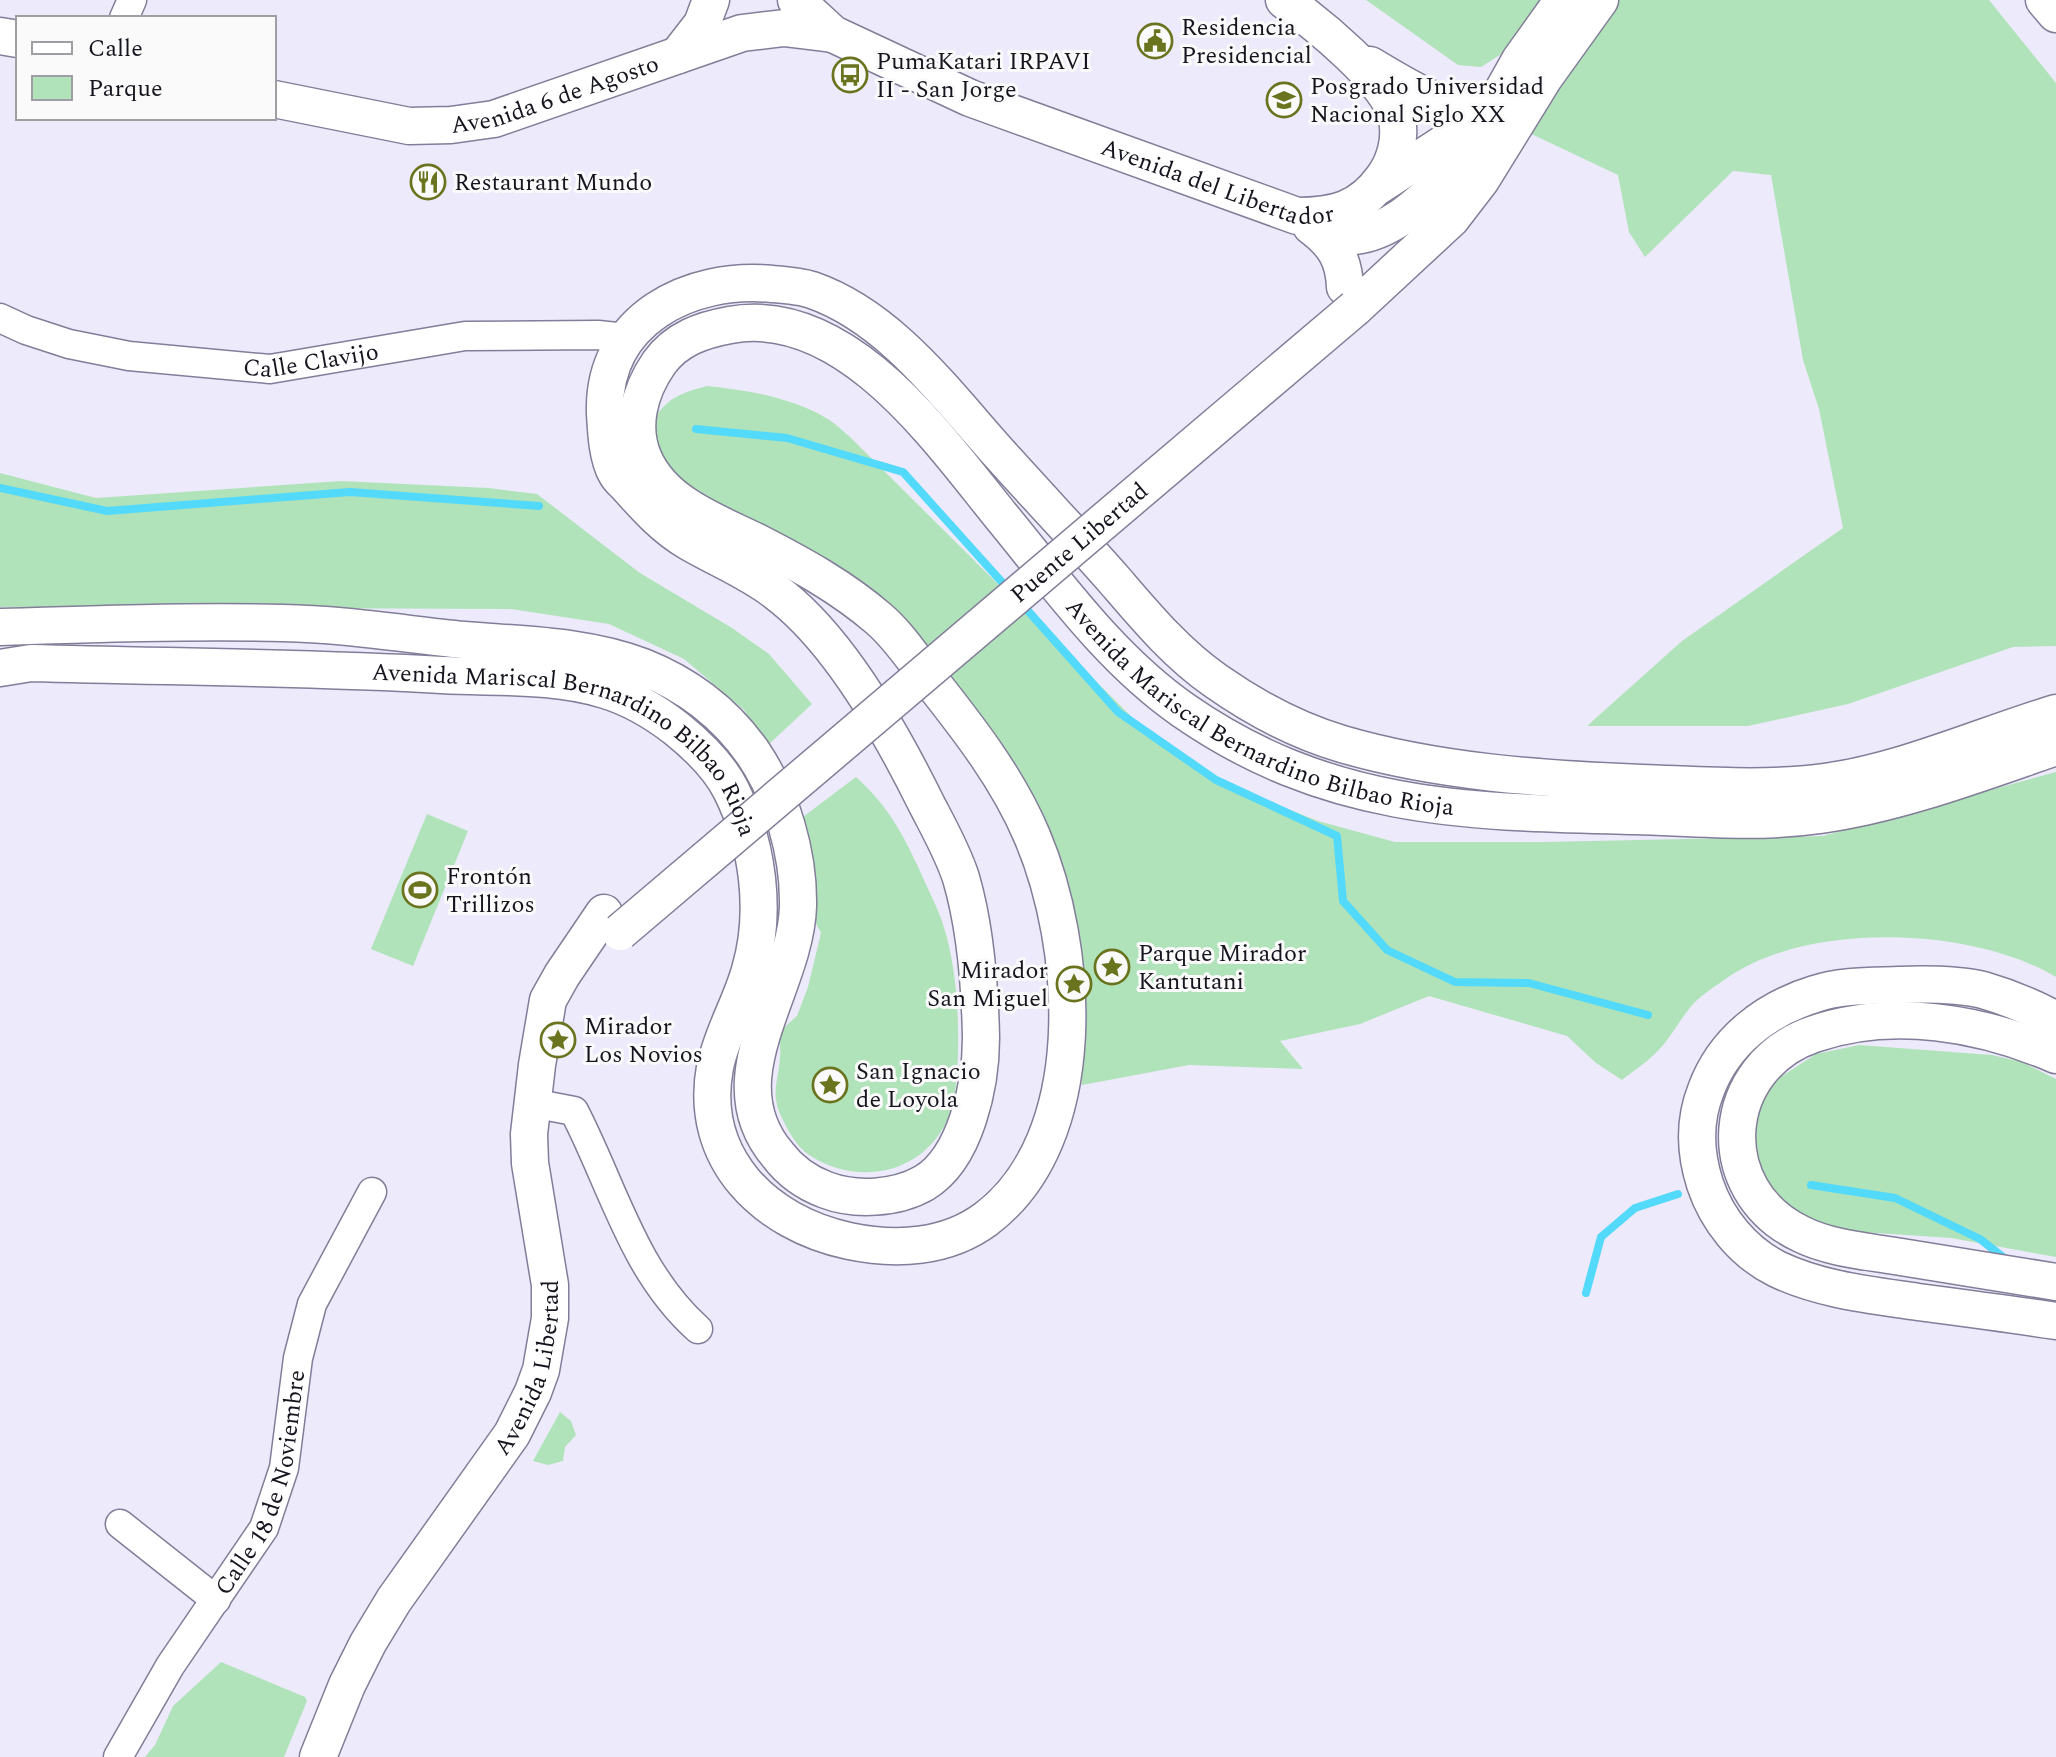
<svg xmlns="http://www.w3.org/2000/svg" width="2056" height="1757" font-family="Spectral,serif">
	<style>
		.green { fill: #b1e3ba }
		.lines { fill: none; stroke-linecap: round; stroke-linejoin: round }
		.stream { stroke: #53d9fa; stroke-width: 8 }
		.minor-casing { stroke: #827d98; stroke-width: 31 }
		.major-casing { stroke: #827d98; stroke-width: 39 }
		.minor { stroke: #fff; stroke-width: 28 }
		.major { stroke: #fff; stroke-width: 36 }
		.major-bridge-casing { stroke: #827d98; stroke-width: 39; stroke-linecap: butt }
		.major-bridge { stroke: #fff; stroke-width: 36 }
		.labels { text-anchor: middle; stroke-width: 6; stroke-linejoin: round; paint-order: stroke }
		.poi-label { font-size: 24px; fill: #16141e; stroke: #fafafa; text-anchor: start }
		.street-label { font-size: 24px; fill: #16141e; stroke: #fafafa }
	</style>
	<rect width="100%" height="100%" fill="#edeafc"/>
	<g class="green">
		<path d="M1366 0H1989L2056 83V646L2013 647 1848 704 1748 726H1587L1682 641 1843 528 1819 409 1803 360 1771 175 1733 171 1645 257 1629 232 1618 175 1523 130 1506 51 1481 67 1458 65Z"/>
		<path d="M707 386C746 390 791 397 826 418 835 423 843 431 851 438L1153 738 1208 777 1318 821 1395 842H1544L1823 836 2056 772V977C1972 927 1808 921 1727 978 1714 987 1698 997 1689 1009 1680 1020 1673 1033 1664 1044 1653 1058 1636 1069 1622 1080L1596 1063 1567 1036 1429 996 1360 1024 1280 1041 1303 1069 1189 1065 1082 1085 1079 1002 1058 862 861 606 663 486 645 433C663 402 672 395 707 386Z"/>
		<path d="M0 473 96 498 341 481 489 488 537 494 640 573 732 628 769 654 812 704 767 746 744 710 684 659 609 624 511 609 0 607Z"/>
		<path d="M856 777C888 806 902 832 920 871 927 888 936 904 942 921 956 963 959 1010 958 1054 957 1079 956 1108 942 1130 913 1177 853 1184 809 1155 796 1146 787 1129 781 1116 770 1092 779 1080 780 1056 781 1049 779 1040 779 1032L797 1016 808 987 821 933 812 916 795 823Z"/>
		<path d="M427 814 468 831 413 966 371 949Z"/>
		<path d="M1859 1045 1992 1055 2022 1062 2056 1079V1257L1951 1238 1846 1231 1803 1216 1772 1193 1744 1160 1750 1119 1776 1080 1816 1054Z"/>
		<path d="M560 1412 571 1421 576 1435 565 1447 563 1461 548 1465 533 1461Z"/>
		<path d="M221 1662 305 1697 307 1701 284 1757H145L155 1745 173 1706Z"/>
	</g>
	<g class="lines">
		<g class="stream">
			<path d="M696 429 787 438 903 472 1009 590"/>
			<path d="M0 488 107 511 350 492 539 506"/>
			<path d="M1021 603 1118 712 1216 780 1337 836 1343 901 1387 950 1455 982 1529 983 1648 1015"/>
			<path d="M1811 1185 1895 1198 1980 1239 2008 1261"/>
			<path d="M1586 1293 1601 1237 1635 1208 1678 1194"/>
		</g>
		<g class="minor-casing">
			<g id="minor">
				<path d="M124 18 132 0"/>
				<path id="s1" d="M0 318 26 330 69 344 129 356 270 369 465 336 598 335 626 338"/>
				<path d="M532 1103 574 1111C613 1186 633 1271 698 1329"/>
				<path d="M120 1524 216 1600"/>
				<path id="s2" d="M118 1757 170 1666 264 1528 284 1468 298 1358 312 1304 372 1192"/>
			</g>
		</g>
		<g class="major-casing">
			<g id="major">
				<path id="s3" d="M796 0 833 34 970 98 1297 216C1334 216 1360 210 1383 178 1395 162 1401 139 1397 119 1390 82 1315 22 1284 0"/>
				<path d="M2044 0 2056 14"/>
				<path d="M0 36 18 39"/>
				<path d="M678 55 702 24 711 0"/>
				<path d="M1370 65C1412 90 1439 108 1489 114"/>
				<path id="s4" d="M274 99 409 126 451 125 494 119 742 33 784 28 833 34"/>
				<path d="M1380 185 1484 117"/>
				<path d="M1442 191 1460 167 1520 60 1563 0"/>
				<path d="M1311 226C1334 243 1344 259 1345 287"/>
				<path d="M1322 234C1332 235 1344 237 1354 236 1394 232 1426 197 1455 171"/>
				<path d="M1355 308 1451 219 1481 180 1544 78 1600 0"/>
				<path d="M0 627C94 624 189 621 283 623 343 624 404 634 464 640 524 645 586 645 643 667 688 685 725 713 753 753 782 796 799 854 798 906 796 989 712 1078 778 1155 790 1171 807 1183 826 1190 855 1201 896 1199 924 1183 966 1158 981 1084 981 1038 980 986 976 929 961 878 953 853 939 828 927 805 893 736 838 638 776 592 749 571 718 559 689 542 665 528 647 508 629 488 625 483 619 479 616 473 607 457 606 431 605 413 602 319 690 276 772 284 785 285 800 286 812 290 893 318 950 400 1007 462 1043 502 1080 541 1116 582 1146 617 1177 654 1216 681 1253 707 1298 731 1342 744 1438 772 1542 779 1642 783 1702 785 1764 790 1824 782 1898 773 1983 735 2056 713"/>
				<path id="s5" d="M0 668 31 663C168 667 305 667 442 675 495 678 554 674 605 690 632 698 655 712 677 729 698 746 719 766 731 790 758 844 767 912 750 970 741 1003 722 1033 715 1067 698 1159 765 1223 849 1241 896 1251 947 1248 986 1219 1093 1138 1079 946 1032 836 1008 779 969 729 931 681 914 660 899 636 879 619 842 587 800 564 757 542 716 522 664 504 644 459 630 427 639 392 659 363 676 339 702 330 730 325 845 304 938 438 1001 516 1057 584 1110 659 1183 710 1328 811 1467 812 1635 816 1697 818 1757 824 1820 815 1899 804 1980 773 2056 747"/>
				<path d="M2056 1020C2034 1008 2007 997 1983 990 1957 984 1926 984 1899 985 1872 986 1841 985 1815 994 1766 1009 1724 1041 1706 1090 1694 1120 1695 1153 1705 1184 1717 1220 1743 1252 1777 1269 1821 1290 1871 1295 1918 1302 1964 1308 2010 1314 2056 1321"/>
				<path d="M2056 1055C1982 1023 1893 1007 1814 1034 1719 1066 1709 1190 1801 1234 1829 1248 1864 1251 1895 1256 1948 1265 2002 1273 2056 1282"/>
				<path id="s6" d="M318 1757 347 1685 368 1643 394 1600 512 1434 533 1392 541 1370 550 1318V1285L530 1163 529 1134 537 1065 548 1000 562 975 604 913"/>
			</g>
		</g>
		<use href="#minor" class="minor"/>
		<use href="#major" class="major"/>
		<g class="major-bridge-casing">
			<g id="major-bridge">
				<path id="s7" d="M620 932 1355 308"/>
			</g>
		</g>
		<use href="#major-bridge" class="major-bridge"/>
	</g>
	<defs>
		<g id="civic-ring" transform="scale(1.8)"><circle r="9.5" fill="#fafafa" stroke="#6a731d" stroke-width="1.5"/><path d="M-.6-6.5H3V-4.5H.6V-3L4-1V1h2V6H-6V1h2V-1L-.6-3ZM-1.2 2.5V6h2.4V2.5Z" fill="#6a731d"/></g>
		<g id="bus-ring" transform="scale(1.8)"><circle r="9.5" fill="#fafafa" stroke="#6a731d" stroke-width="1.5"/><path d="M-5-6H5V4H4V6H2V4H-2V6H-4V4H-5ZM-3.5-4V0h7V-4ZM-3.5 1.2v1.5H-2V1.2ZM2 1.2v1.5H3.5V1.2Z" fill="#6a731d"/></g>
		<g id="university-ring" transform="scale(1.8)"><circle r="9.5" fill="#fafafa" stroke="#6a731d" stroke-width="1.5"/><path d="M0-5L7-2L0 1L-7-2ZM-4 1L0 2.5L4 1V4Q0 6-4 4Z" fill="#6a731d"/></g>
		<g id="restaurant-ring" transform="scale(1.8)"><circle r="9.5" fill="#fafafa" stroke="#6a731d" stroke-width="1.5"/><path d="M-5-6h1v4h1v-4h1v4h1v-4h1v5L-1.5 .5V6h-2V.5L-5-1ZM5-6V6H3V1.5H1.5Q1.5-4 5-6Z" fill="#6a731d"/></g>
		<g id="stadium-ring" transform="scale(1.8)"><circle r="9.5" fill="#fafafa" stroke="#6a731d" stroke-width="1.5"/><path d="M0-5a6.5 5 0 1 0 0 10a6.5 5 0 1 0 0-10ZM-3.5-1.8h7v3.6h-7Z" fill="#6a731d"/></g>
		<g id="sight-ring" transform="scale(1.8)"><circle r="9.5" fill="#fafafa" stroke="#6a731d" stroke-width="1.5"/><path d="M0-6L1.8-2.2L6-1.7L2.9 1.2L3.7 5.4L0 3.3L-3.7 5.4L-2.9 1.2L-6-1.7L-1.8-2.2Z" fill="#6a731d"/></g>
	</defs>
	<g fill-rule="evenodd">
		<use href="#civic-ring" x="1155" y="41"/>
		<use href="#bus-ring" x="850" y="75"/>
		<use href="#university-ring" x="1284" y="100"/>
		<use href="#restaurant-ring" x="428" y="182"/>
		<use href="#stadium-ring" x="420" y="890"/>
		<use href="#sight-ring" x="1112" y="967"/>
		<use href="#sight-ring" x="1074" y="984"/>
		<use href="#sight-ring" x="558" y="1040"/>
		<use href="#sight-ring" x="830" y="1085"/>
	</g>
	<g class="labels">
		<g class="poi-label">
			<text x="1181" y="35">Residencia<tspan x="1181" dy="28">Presidencial</tspan></text>
			<text x="876" y="69">PumaKatari IRPAVI<tspan x="876" dy="28">II - San Jorge</tspan></text>
			<text x="1310" y="94">Posgrado Universidad<tspan x="1310" dy="28">Nacional Siglo XX</tspan></text>
			<text x="454" y="190">Restaurant Mundo</text>
			<text x="446" y="884">Frontón<tspan x="446" dy="28">Trillizos</tspan></text>
			<text x="1138" y="961">Parque Mirador<tspan x="1138" dy="28">Kantutani</tspan></text>
			<text x="1048" y="978" text-anchor="end">Mirador<tspan x="1048" dy="28">San Miguel</tspan></text>
			<text x="584" y="1034">Mirador<tspan x="584" dy="28">Los Novios</tspan></text>
			<text x="856" y="1079">San Ignacio<tspan x="856" dy="28">de Loyola</tspan></text>
		</g>
		<g class="street-label">
			<text dy="8" stroke="none"><textPath href="#s4" startOffset="288">Avenida 6 de Agosto</textPath></text>
			<text dy="8" stroke="none"><textPath href="#s3" startOffset="464">Avenida del Libertador</textPath></text>
			<text dy="8" stroke="none"><textPath href="#s1" startOffset="318">Calle Clavijo</textPath></text>
			<text dy="8" stroke="none"><textPath href="#s7" startOffset="602">Puente Libertad</textPath></text>
			<text dy="8" stroke="none"><textPath href="#s5" startOffset="3280">Avenida Mariscal Bernardino Bilbao Rioja</textPath></text>
			<text dy="8" stroke="none"><textPath href="#s5" startOffset="596">Avenida Mariscal Bernardino Bilbao Rioja</textPath></text>
			<text dy="8" stroke="none"><textPath href="#s6" startOffset="448">Avenida Libertad</textPath></text>
			<text dy="8" stroke="none"><textPath href="#s2" startOffset="314">Calle 18 de Noviembre</textPath></text>
		</g>
	</g>
	<rect x="16" y="16" width="260" height="104" fill="#fafafa" stroke="#9f9ea2" stroke-width="2"/>
	<rect x="32" y="42" width="40" height="12" fill="#ffffff" stroke="#9f9ea2" stroke-width="2"/>
	<text x="88" y="56" font-size="24" fill="#16141e">Calle</text>
	<rect x="32" y="76" width="40" height="24" fill="#b1e3ba" stroke="#9f9ea2" stroke-width="2"/>
	<text x="88" y="96" font-size="24" fill="#16141e">Parque</text>
</svg>
